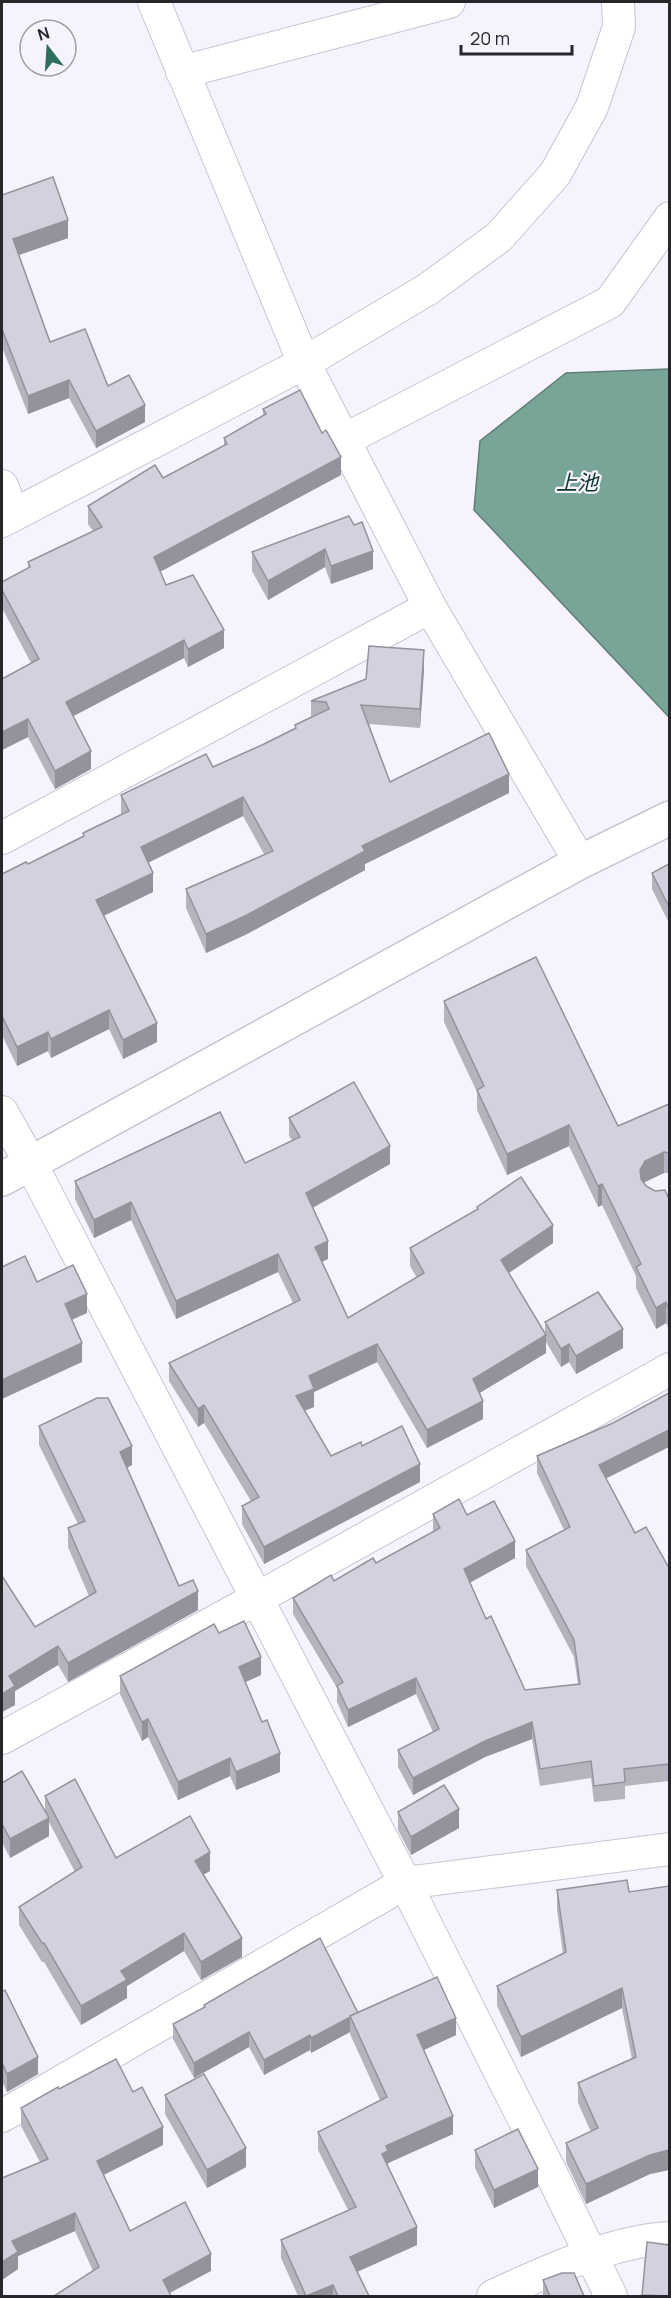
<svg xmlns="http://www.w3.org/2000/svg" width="671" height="2298" font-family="Manrope,'Noto Sans JP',sans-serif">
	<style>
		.water { fill: #79a598; stroke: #607f77; stroke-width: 1.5 }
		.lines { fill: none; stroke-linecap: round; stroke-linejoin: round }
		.minor-casing { stroke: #c8c4d2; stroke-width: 34 }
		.tertiary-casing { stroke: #c8c4d2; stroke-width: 36 }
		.minor { stroke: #fff; stroke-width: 32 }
		.tertiary { stroke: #fff; stroke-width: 33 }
		.wall { fill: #b6b3bf }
		.shaded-wall { fill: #94929b }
		.building { fill: #d4d0de; stroke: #94929b; stroke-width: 1.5 }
		.labels { text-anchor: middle; stroke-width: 4.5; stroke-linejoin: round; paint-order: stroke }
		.water-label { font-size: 21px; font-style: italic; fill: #0a342a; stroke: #f6f3fe }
	</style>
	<rect width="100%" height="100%" fill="#f6f3fe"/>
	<path class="water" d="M669 369H670L669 717 474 510 480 441 566 373Z"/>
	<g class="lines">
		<g class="minor-casing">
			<g id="minor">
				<path d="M154 2 304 363 430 607 580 862"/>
				<path d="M182 72 449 2"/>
				<path d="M344 440 610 302 670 218"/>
				<path d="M2 486 13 514"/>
				<path d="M2 521 304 363 428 289 499 237 555 174 592 107 619 27 618 2"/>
				<path d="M2 838 430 607"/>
				<path d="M2 1112 31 1164 405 1883 551 2173 611 2296"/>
				<path d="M2 1738 256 1599 670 1369"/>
				<path d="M2 2116 405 1883 670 1849"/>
				<path d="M493 2296C545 2272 611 2241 670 2238"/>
			</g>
		</g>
		<g class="tertiary-casing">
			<path id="tertiary" d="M2 1179 580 862 670 818"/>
		</g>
		<use href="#minor" class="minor"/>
		<use href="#tertiary" class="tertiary"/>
	</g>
	<g class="wall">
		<path d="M2 195 68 238 19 255 50 342 108 386 145 422 96 448 69 398 28 414 2 347Z"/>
		<path d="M263 409 341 475 160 572 166 585 224 648 188 667 184 658 73 716 91 769 55 789 28 737 2 750 31 663 2 608V582L28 568V562L93 531 88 524V506L163 478 224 446V438L263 416Z"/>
		<path d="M349 516 373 569 331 584 325 567 268 600 252 571V552Z"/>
		<path d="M424 669 420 728 369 724 390 782 509 793 365 864V870L247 934 206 953 186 908V889L264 854 243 816 148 863 153 892 104 916 157 1042 123 1059 109 1029 51 1058 48 1051 17 1066 2 1035V874L28 864 83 836V833L121 814V795L213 767 264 744 295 729V725L311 717V701Z"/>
		<path d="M669 864V923L652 889V873Z"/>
		<path d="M444 1001 618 1126 669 1104V1173H664L645 1182 644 1184 646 1186 669 1199V1330L666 1323 656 1329 636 1288V1276L602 1205 598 1207 569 1146 507 1175 477 1110V1092L444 1022Z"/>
		<path d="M289 1118 390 1164 313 1208 328 1259 322 1262 348 1318 417 1278 410 1266V1248L477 1210V1207L553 1243 509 1273 545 1334V1322L623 1348 576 1374 569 1362 561 1367 546 1342V1353L479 1393 483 1419 427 1448 377 1362 314 1392V1407L304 1411 331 1456 362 1446 420 1482 264 1564 242 1524V1506L251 1501 204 1423 198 1427 169 1381V1363L293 1303 278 1272 176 1319 131 1220 94 1238 75 1199V1181L245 1163 292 1140 289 1136Z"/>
		<path d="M39 1426 132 1465 127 1468 179 1586 198 1610 68 1682 58 1665 15 1691V1705L2 1712V1576L35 1627 89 1596 68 1547V1528L78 1524 39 1445Z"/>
		<path d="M537 1456 606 1478 635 1533 669 1568V1781L625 1786V1799L594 1802 591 1778 540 1786 532 1739 485 1757 413 1795 398 1767V1750L433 1732 416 1694 348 1727 337 1702V1688L293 1614V1598L376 1563 433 1532V1514L467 1515 515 1558 470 1582 486 1619 525 1690 578 1684 574 1657 526 1566V1550L564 1530 537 1473Z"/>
		<path d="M219 1633 261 1675 245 1682 280 1772 236 1790 230 1776 178 1800 148 1737 142 1741 120 1694V1676Z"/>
		<path d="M2 1783 45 1811V1796L116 1858 210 1871 203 1875 242 1957 201 1980 184 1951 127 1986V1998L81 2025 44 1962H42L19 1925V1907L75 1872 49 1822V1836L10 1858 2 1842Z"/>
		<path d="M398 1812 459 1828 411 1855 398 1830Z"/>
		<path d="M669 1886V2170L650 2174 586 2204 566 2162V2143L591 2132 578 2103V2083L632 2059 622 2008 521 2057 497 2006V1986L563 1954 557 1909V1890L629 1892Z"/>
		<path d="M2 1991 38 2074 7 2092 2 2081Z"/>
		<path d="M204 2005 358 2013 456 2035 424 2050 453 2134 388 2163V2167L417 2245 357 2272 369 2296H298L281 2258V2240L348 2210 318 2150V2132L380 2100 350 2034V2032L311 2053 310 2050 264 2075 249 2047 194 2078 173 2039V2024L204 2008Z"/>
		<path d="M59 2089 163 2145 104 2175 130 2231 211 2271H93L75 2231 18 2256V2269L2 2280V2178L40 2162 21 2126V2108Z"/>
		<path d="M165 2095 246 2167 207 2188 165 2114Z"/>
		<path d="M475 2150 538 2187 494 2208 475 2168Z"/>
		<path d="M543 2280 584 2296H543Z"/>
	</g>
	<g class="shaded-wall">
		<path d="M68 220V238L13 257V239Z"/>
		<path d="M69 380V398L28 414V396Z"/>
		<path d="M145 405V422L96 448V431Z"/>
		<path d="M341 457V475L154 575V557Z"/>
		<path d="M325 549V567L268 600V581Z"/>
		<path d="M373 551V569L331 584V566Z"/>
		<path d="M224 630V648L188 667V649Z"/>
		<path d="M184 640V658L66 720V702Z"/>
		<path d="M424 650V669L420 728V709Z"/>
		<path d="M28 719V737L2 750V732Z"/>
		<path d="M91 751V769L55 789V771Z"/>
		<path d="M509 774V793L365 864V870L247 934 206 953V934L362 846Z"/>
		<path d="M243 797V816L141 866V847Z"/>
		<path d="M153 873V892L96 919V900Z"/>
		<path d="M109 1010V1029L51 1058V1039Z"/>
		<path d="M157 1023V1042L123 1059V1040Z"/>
		<path d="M48 1032V1051L17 1066V1047Z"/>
		<path d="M569 1125V1146L507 1175V1154Z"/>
		<path d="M390 1146V1164L306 1211V1193Z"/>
		<path d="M664 1152V1173L645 1182 640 1191V1170L645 1161Z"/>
		<path d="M602 1184V1205L598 1207V1186Z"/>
		<path d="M131 1202V1220L94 1238V1220Z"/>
		<path d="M553 1225V1243L501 1278V1260Z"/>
		<path d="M328 1241V1259L315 1265V1247Z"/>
		<path d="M278 1254V1272L176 1319V1301Z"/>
		<path d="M87 1294V1313L65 1323V1304Z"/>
		<path d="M666 1302V1323L656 1329V1308Z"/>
		<path d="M623 1329V1348L576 1374V1356Z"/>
		<path d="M546 1335V1353L473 1397V1379Z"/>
		<path d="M82 1343V1362L2 1399V1380Z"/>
		<path d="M377 1344V1362L314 1392V1407L296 1414V1396L309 1376Z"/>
		<path d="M569 1344V1362L561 1367V1349Z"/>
		<path d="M483 1401V1419L427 1448V1430Z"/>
		<path d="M204 1405V1423L198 1427V1409Z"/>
		<path d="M669 1430V1447L599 1482V1465Z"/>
		<path d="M132 1446V1465L120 1471V1452Z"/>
		<path d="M420 1464V1482L264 1564V1547Z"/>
		<path d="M515 1541V1558L464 1586V1569Z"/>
		<path d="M198 1591V1610L68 1682V1663Z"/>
		<path d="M58 1646V1665L15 1691V1705L2 1712V1694L9 1676Z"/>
		<path d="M261 1657V1675L239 1685V1667Z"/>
		<path d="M416 1678V1694L348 1727V1710Z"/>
		<path d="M148 1719V1737L142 1741V1722Z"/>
		<path d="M532 1722V1739L485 1757 413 1795V1778L485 1741Z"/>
		<path d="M280 1753V1772L236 1790V1772Z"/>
		<path d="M230 1758V1776L178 1800V1782Z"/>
		<path d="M459 1809V1828L411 1855V1837Z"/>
		<path d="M49 1818V1836L10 1858V1839Z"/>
		<path d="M210 1852V1871L195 1879V1861Z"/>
		<path d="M184 1933V1951L127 1986V1998L81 2025V2006L121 1971Z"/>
		<path d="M242 1938V1957L201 1980V1962Z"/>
		<path d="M622 1988V2008L521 2057V2037Z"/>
		<path d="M350 2017V2032L311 2053V2038Z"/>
		<path d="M456 2018V2035L417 2053V2035Z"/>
		<path d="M249 2032V2047L194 2078V2063Z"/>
		<path d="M310 2035V2050L264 2075V2060Z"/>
		<path d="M38 2057V2074L7 2092V2074Z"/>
		<path d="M453 2116V2134L388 2163V2169L382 2154 386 2146Z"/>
		<path d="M163 2127V2145L97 2178V2161Z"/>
		<path d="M246 2148V2167L207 2188V2170Z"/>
		<path d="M669 2150V2170L650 2174 586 2204V2184L650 2155Z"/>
		<path d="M538 2169V2187L494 2208V2190Z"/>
		<path d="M75 2213V2231L18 2256V2269L2 2280V2262L12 2241Z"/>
		<path d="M417 2227V2245L350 2275V2257Z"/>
		<path d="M211 2254V2271L164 2296 163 2280Z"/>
		<path d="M333 2285V2296H306Z"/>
	</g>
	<g class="building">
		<path d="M53 177 68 220 13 239 50 342 85 329 108 386 129 375 145 405 96 431 69 380 28 396 2 329V195Z"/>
		<path d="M300 390 322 433 326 430 341 457 154 557 166 585 193 575 224 630 188 649 184 640 66 702 91 751 55 771 28 719 2 732V679L39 659 2 590V582L30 567 28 562 102 527 88 506 155 465 163 478 227 444 224 438 266 414 263 409Z"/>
		<path d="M349 516 354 525 362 522 373 551 331 566 325 549 268 581 252 552Z"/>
		<path d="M369 646 424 650 420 709 361 705 390 782 489 733 509 774 362 846 365 851 247 915 206 934 186 889 273 851 243 797 141 847 153 873 96 900 157 1023 123 1040 109 1010 51 1039 48 1032 17 1047 2 1016V874L26 862 28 864 84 836 83 833 129 811 121 795 206 754 213 767 264 744 296 728 295 725 329 709 326 702 311 701 366 679Z"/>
		<path d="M669 864V907L652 873Z"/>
		<path d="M536 957 618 1126 669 1104V1153L664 1152 645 1161 640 1170 641 1179 646 1186 655 1191 665 1190 669 1199V1309L666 1302 656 1308 636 1267 641 1264 602 1184 598 1186 569 1125 507 1154 477 1090 484 1086 444 1001Z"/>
		<path d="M354 1082 390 1146 306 1193 328 1241 315 1247 348 1318 424 1273 410 1248 478 1209 477 1207 521 1177 553 1225 501 1260 546 1335 473 1379 483 1401 427 1430 377 1344 309 1376 314 1389 296 1396 331 1456 361 1442 362 1446 402 1426 420 1464 264 1547 242 1506 259 1497 204 1405 198 1409 169 1363 300 1300 278 1254 176 1301 131 1202 94 1220 75 1181 220 1112 245 1163 300 1137 289 1118Z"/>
		<path d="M25 1256 37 1282 73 1265 87 1294 65 1304 82 1343 2 1380V1267Z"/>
		<path d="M598 1292 623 1329 576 1356 569 1344 561 1349 545 1322Z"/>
		<path d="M669 1393V1430L599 1465 635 1533 646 1527 669 1568V1764L624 1769 625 1782 594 1786 591 1761 540 1769 532 1722 485 1741 413 1778 398 1750 439 1729 416 1678 348 1710 337 1686 343 1682 293 1598 331 1575 334 1581 373 1558 376 1563 440 1528 433 1514 459 1499 467 1515 494 1501 515 1541 464 1569 486 1619 491 1616 525 1690 580 1684 574 1640 526 1550 570 1527 537 1456 613 1423Z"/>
		<path d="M97 1398H108L132 1446 120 1452 179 1586 193 1580 198 1591 68 1663 58 1646 9 1676 15 1686 2 1694V1576L35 1627 96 1592 68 1528 85 1521 39 1426Z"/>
		<path d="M244 1621 261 1657 239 1667 262 1722 267 1720 280 1753 236 1772 230 1758 178 1782 148 1719 142 1722 120 1676 214 1624 219 1633Z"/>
		<path d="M22 1771 49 1818 10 1839 2 1824V1783Z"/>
		<path d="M75 1779 116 1858 190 1816 210 1852 195 1861 242 1938 201 1962 184 1933 121 1971 127 1980 81 2006 44 1943H42L19 1907 82 1867 45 1796Z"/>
		<path d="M444 1785 459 1809 411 1837 398 1812Z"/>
		<path d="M627 1880 629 1892 669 1886V2150L650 2155 586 2184 566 2143 598 2128 578 2083 636 2057 622 1988 521 2037 497 1986 566 1952 557 1890Z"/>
		<path d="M320 1938 358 2013 311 2038 310 2035 264 2060 249 2032 194 2063 173 2024 205 2007 204 2005Z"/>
		<path d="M437 1977 456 2018 417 2035 453 2116 386 2146 388 2151 382 2154 417 2227 350 2257 369 2296H338L333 2285 306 2296 281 2240 356 2207 318 2132 387 2097 350 2016Z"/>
		<path d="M5 1990 38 2057 7 2074 2 2063V1991V1992Z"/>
		<path d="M116 2059 133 2092 142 2087 163 2127 97 2161 130 2231 185 2202 211 2254 163 2280 171 2296H54L99 2267 75 2213 12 2241 18 2252 2 2262V2178L48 2159 21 2108 58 2087 59 2089Z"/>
		<path d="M204 2074 246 2148 207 2170 165 2095Z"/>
		<path d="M518 2129 538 2169 494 2190 475 2150Z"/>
		<path d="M647 2242 669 2245V2296L642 2295Z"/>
		<path d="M562 2273H574L584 2296H550L543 2280Z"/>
	</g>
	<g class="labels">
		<g class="water-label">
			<text x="577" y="490">上池</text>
		</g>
	</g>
	<rect width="671" height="2298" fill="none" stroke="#27262b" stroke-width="6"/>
	<g transform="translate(48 48) rotate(343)"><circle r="28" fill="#f6f3fe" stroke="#a3a1aa" stroke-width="1.5"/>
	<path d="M0-4.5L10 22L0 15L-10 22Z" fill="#2d6e5d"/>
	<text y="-9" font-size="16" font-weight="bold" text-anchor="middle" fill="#27262b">N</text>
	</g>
	<path d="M461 45v9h111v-9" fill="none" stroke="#27262b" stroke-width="3"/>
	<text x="470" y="45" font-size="18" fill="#27262b" stroke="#f6f3fe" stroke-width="4.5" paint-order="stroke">20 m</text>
</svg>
